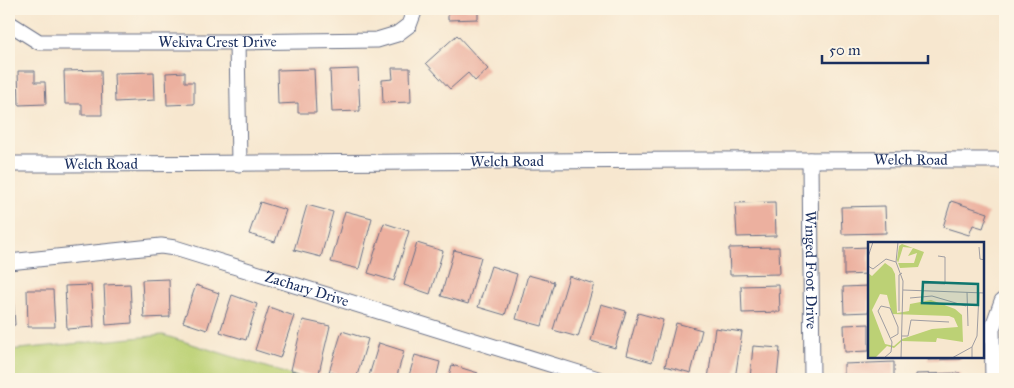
<svg xmlns="http://www.w3.org/2000/svg" width="1014" height="388" font-family="'IM FELL Great Primer',serif">
	<style>
		.green { fill: #bcd175; stroke: #6c806a }
		.building { fill: #ecb09f }
		.lines { fill: none; stroke-linecap: round; stroke-linejoin: round }
		.minor-casing { stroke: #686f86; stroke-width: 17 }
		.minor { stroke: #fff; stroke-width: 15 }
		.labels { text-anchor: middle; stroke-width: 4; stroke-linejoin: round; paint-order: stroke }
		.street-label { font-size: 15px; fill: #1b2f5e; stroke: #fcf5e5 }
		.inset-road { fill: none; stroke: #9f9da2; stroke-width: 1 }
		.view { fill: #0f766e; fill-opacity: 0.15; stroke: #0f766e; stroke-width: 2.5 }
		.inset-edge { fill: none; stroke: #1b2f5e; stroke-width: 2.5 }
	</style>
	<rect width="100%" height="100%" fill="#fcf5e5"/>
	<filter id="ink" filterUnits="userSpaceOnUse"><feTurbulence type="fractalNoise" baseFrequency=".02" numOctaves="2"/><feDisplacementMap in="SourceGraphic" scale="10" xChannelSelector="R" yChannelSelector="G"/><feConvolveMatrix kernelMatrix="1 2 1 2 8 2 1 2 1" color-interpolation-filters="sRGB"/></filter>
	<filter id="wash" filterUnits="userSpaceOnUse"><feTurbulence type="fractalNoise" baseFrequency=".0096" numOctaves="4" result="noise"/><feDisplacementMap in="SourceGraphic" scale="20" xChannelSelector="R" yChannelSelector="G"/><feGaussianBlur stdDeviation="1.12" result="paint"/><feColorMatrix in="noise" values="0 0 0 0 0 0 0 0 0 0 0 0 0 0 0 0 0 1.4 0 .05"/><feComposite in="paint" operator="in"/></filter>
	<g filter="url(#wash)">
		<rect width="100%" height="100%" fill="#f7e7cf"/>
		<path class="green" d="M163 335 304 379H9V350Z"/>
		<g id="blocks">
			<g class="building">
				<path d="M448 9H478V19L448 20Z"/>
				<path d="M457 35 488 69 475 81 468 73 450 89 426 63Z"/>
				<path d="M392 68H410L411 102 383 103 382 80 393 79Z"/>
				<path d="M314 69 316 113H298V103L278 104 277 70Z"/>
				<path d="M358 69 360 111 332 112 330 70Z"/>
				<path d="M101 70 102 115H82V104H65L64 71Z"/>
				<path d="M18 71H35V82H45L46 104 19 105Z"/>
				<path d="M154 72 155 100 115 102 114 73Z"/>
				<path d="M185 72V82H194V104L167 105 166 73Z"/>
				<path d="M951 201 988 213 983 228 973 225 969 235 943 227Z"/>
				<path d="M260 202 286 210 275 242 249 234Z"/>
				<path d="M775 202 776 236 737 237 735 203Z"/>
				<path d="M307 205 333 212 321 257 294 250Z"/>
				<path d="M885 206 886 233 842 234 841 207Z"/>
				<path d="M345 211 372 218 359 269 331 262Z"/>
				<path d="M384 223 409 231 394 281 368 273Z"/>
				<path d="M417 243 443 251 430 294 404 285Z"/>
				<path d="M779 247 780 274 730 275 729 248Z"/>
				<path d="M869 247V274L844 275V248Z"/>
				<path d="M454 250 481 257 468 304 441 296Z"/>
				<path d="M491 266 517 274 505 315 478 307Z"/>
				<path d="M528 275 554 282 542 326 516 319Z"/>
				<path d="M569 276 594 284 578 337 553 330Z"/>
				<path d="M169 279 170 317 144 318 142 280Z"/>
				<path d="M130 284 132 323 106 325 104 285Z"/>
				<path d="M91 285 94 327 67 329 65 286Z"/>
				<path d="M196 285 219 293 207 330 183 322Z"/>
				<path d="M779 285 780 312 742 313 741 286Z"/>
				<path d="M869 286V312L844 313 843 287Z"/>
				<path d="M27 290H53L55 327H28Z"/>
				<path d="M9 295H13L15 325 9 326Z"/>
				<path d="M232 295 257 304 246 340 220 332Z"/>
				<path d="M601 304 626 311 615 348 591 341Z"/>
				<path d="M269 307 294 316 280 358 255 350Z"/>
				<path d="M638 313 663 320 652 362 627 355Z"/>
				<path d="M303 320 330 326 318 377 291 370Z"/>
				<path d="M676 323 702 330 691 373 665 366Z"/>
				<path d="M869 324V351L845 352 844 325Z"/>
				<path d="M715 328 742 332 735 379H708Z"/>
				<path d="M342 331 368 339 356 379 329 372Z"/>
				<path d="M379 343 404 351 396 379H368Z"/>
				<path d="M753 346 780 348 777 379H750Z"/>
				<path d="M415 355 440 362 436 379H408Z"/>
				<path d="M928 357H961V359L928 360Z"/>
				<path d="M894 362V379H844V364Z"/>
				<path d="M452 365 478 373 476 379H448Z"/>
				<path d="M960 373V379H916V374Z"/>
			</g>
		</g>
	</g>
	<g filter="url(#ink)">
		<use href="#blocks" fill-opacity="0" stroke="#686f86" stroke-width="1"/>
		<g class="lines">
			<g class="minor-casing">
				<g id="minor">
					<path id="s1" d="M9 23 39 42H237L377 40 397 34 409 25 415 9"/>
					<path d="M237 42 239 164"/>
					<path id="s2" d="M810 160 812 379"/>
					<path id="s3" d="M9 164C341 164 673 158 1005 160"/>
					<path id="s4" d="M9 262 161 246 175 248 598 379"/>
					<path d="M993 379 992 329 1002 301 1005 299"/>
				</g>
			</g>
			<use href="#minor" class="minor"/>
		</g>
	</g>
	<g class="labels">
		<g class="street-label">
			<text dy="5" stroke="none"><textPath href="#s1" startOffset="214">Wekiva Crest Drive</textPath></text>
			<text dy="5" stroke="none"><textPath href="#s3" startOffset="902">Welch Road</textPath></text>
			<text dy="5" stroke="none"><textPath href="#s3" startOffset="498">Welch Road</textPath></text>
			<text dy="5" stroke="none"><textPath href="#s3" startOffset="92">Welch Road</textPath></text>
			<text dy="5" stroke="none"><textPath href="#s2" startOffset="110">Winged Foot Drive</textPath></text>
			<text dy="5" stroke="none"><textPath href="#s4" startOffset="305">Zachary Drive</textPath></text>
		</g>
	</g>
	<g transform="translate(868 242)">
		<rect width="116" height="116" fill="#f7e7cf"/>
		<path d="M34 2 56 10 50 25 32 26 29 18 31 4ZM35 5 45 6 40 14 49 11 46 21H30ZM17 21 24 26 27 32 29 71 41 69 42 62 63 58 87 67 94 73 95 100 69 96 68 100 34 99 26 106 19 104 7 116H0V31L4 34ZM12 52 19 53 24 72 81 74 86 76 90 85 64 87 34 97 26 104 17 102 4 68Z" fill="#bcd175" fill-rule="evenodd"/>
		<path class="inset-road" d="M30 0 28 20 35 39 33 116M111 5 112 17 117 18M0 15 5 0M0 24 5 27 18 17 28 20M55 41 77 42V15L70 14M35 48 117 51M99 50 100 84M42 56 64 54 98 64M31 69V33L34 31M34 94H40L43 78 81 80M104 105 109 94 111 51M16 116 23 110 24 100 10 69 13 64 22 66 30 85V92L23 96M84 116 104 105V116"/>
		<path class="view" d="M55 40 110 42V63L54 61Z"/>
		<rect width="116" height="116" class="inset-edge"/>
	</g>
	<rect width="1014" height="388" fill="none" stroke="#fcf5e5" stroke-width="30"/>
	<path d="M822 55v8h106v-8" fill="none" stroke="#1b2f5e" stroke-width="2.5"/>
	<text x="829" y="55" font-size="15" fill="#1b2f5e" stroke="#fcf5e5" stroke-width="4" paint-order="stroke">50 m</text>
</svg>
